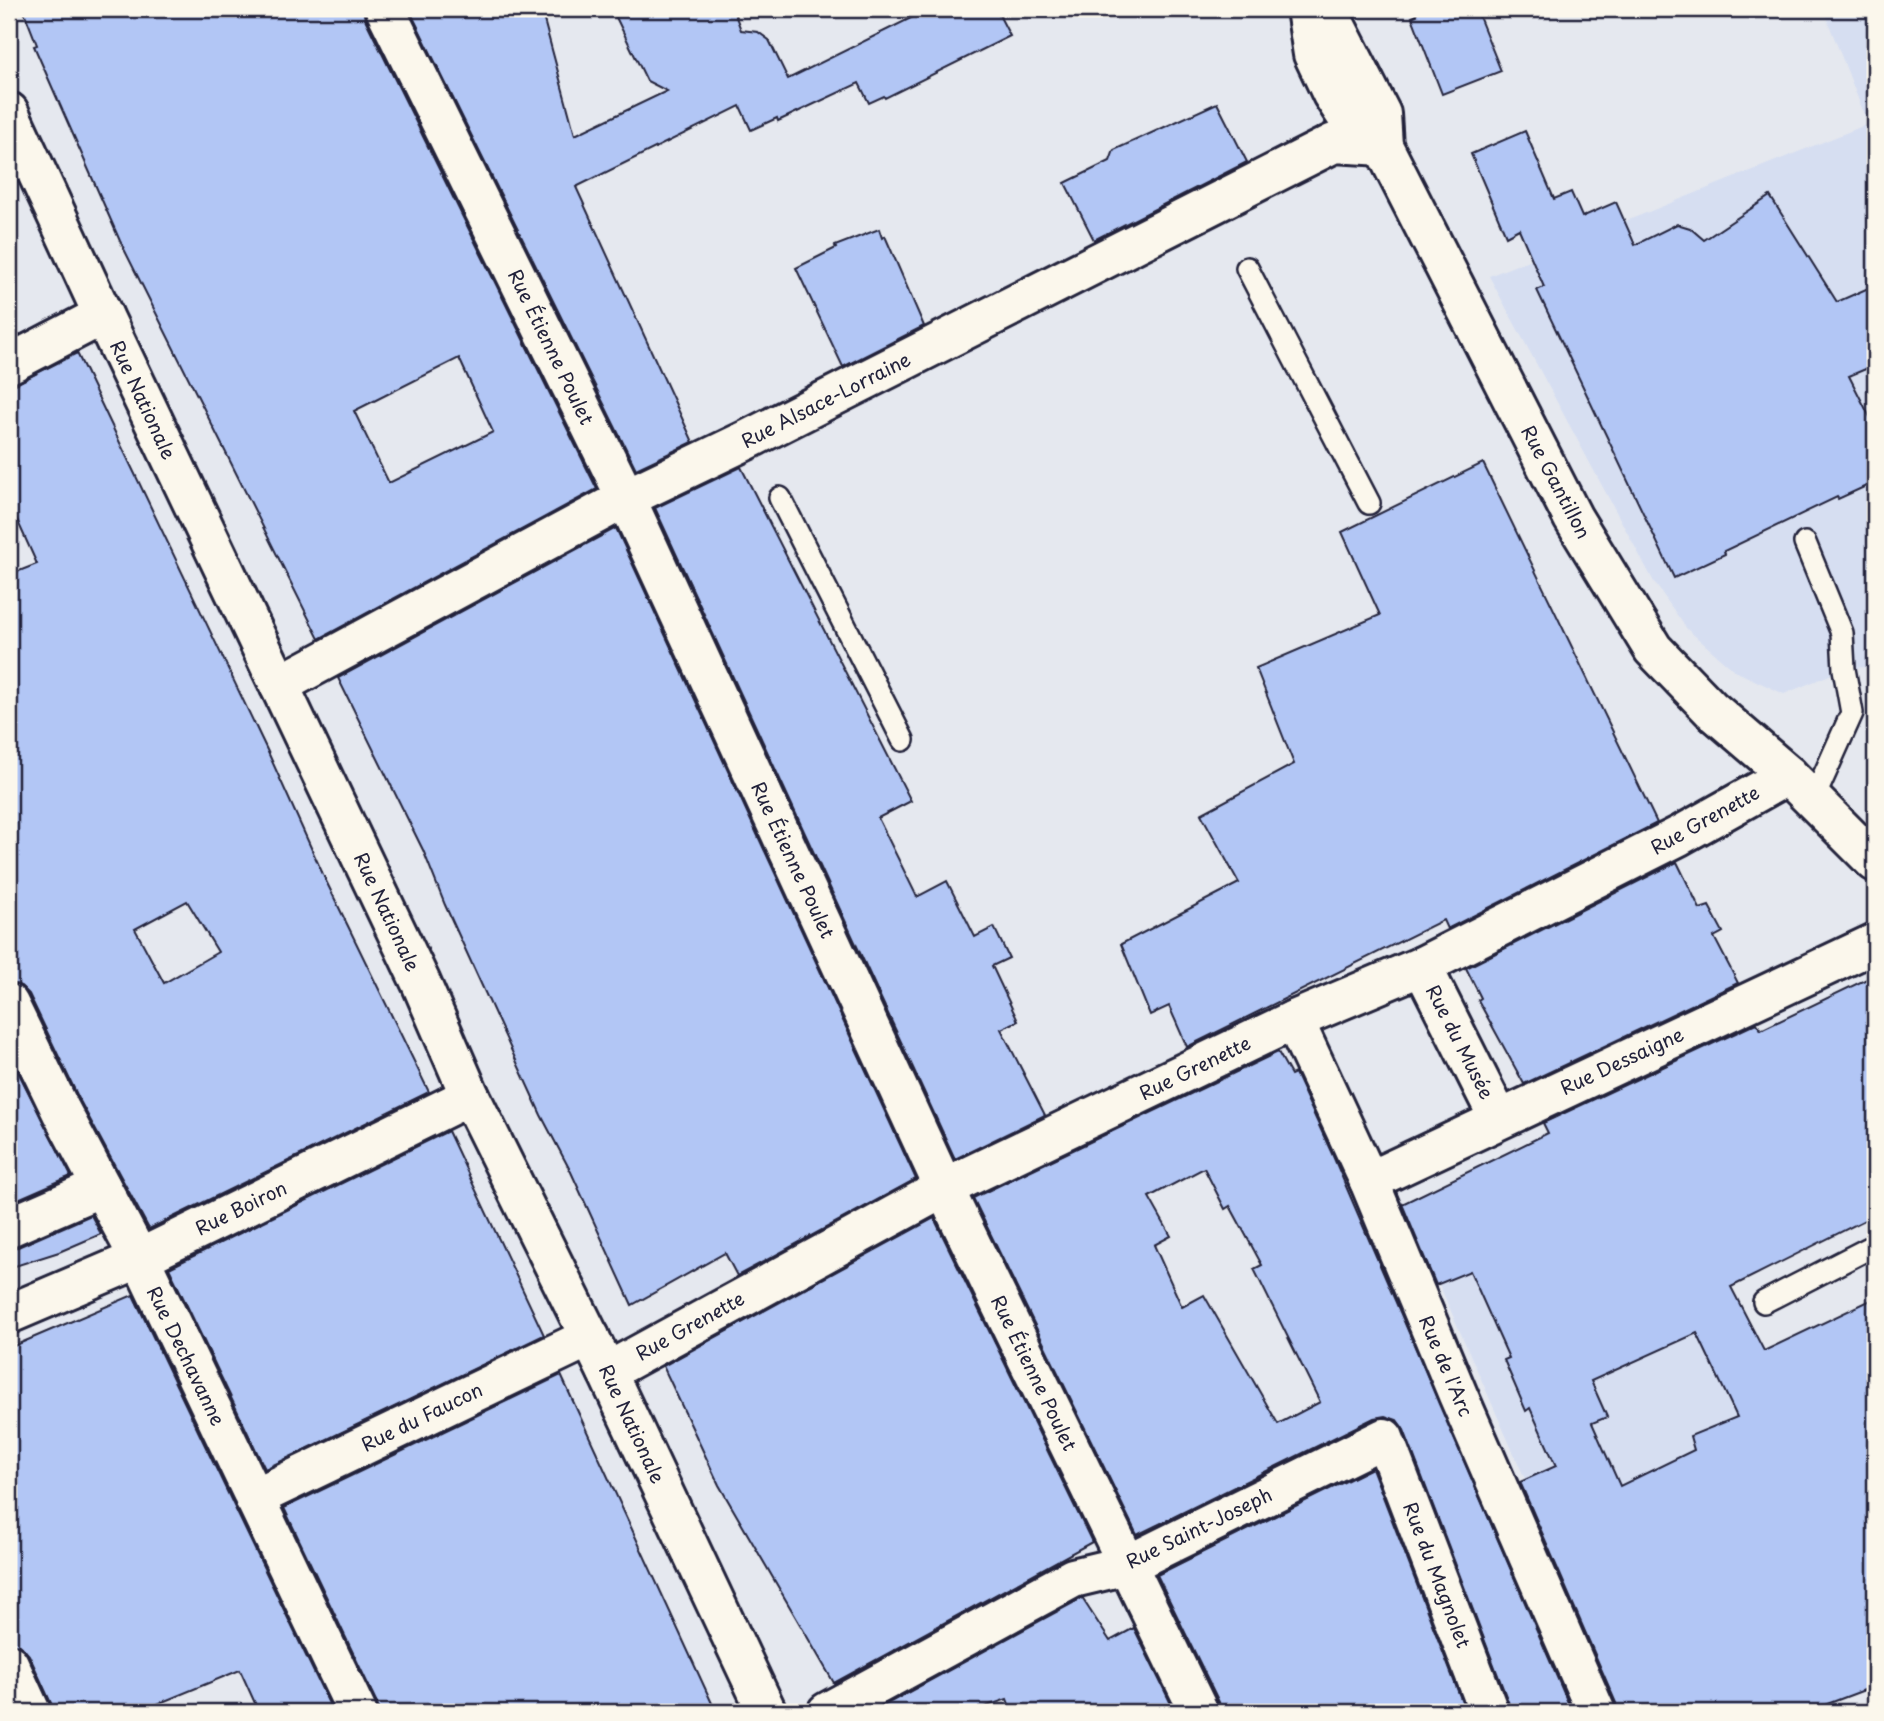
<svg xmlns="http://www.w3.org/2000/svg" width="1884" height="1721" font-family="'Playpen Sans',sans-serif">
	<style>
		.built { fill: #d6def1 }
		.building { fill: #b2c6f5; stroke: #22223b; stroke-width: 2; fill-rule: evenodd }
		.lines { fill: none; stroke-linecap: round; stroke-linejoin: round }
		.service-casing { stroke: #22223b; stroke-width: 26 }
		.minor-casing { stroke: #22223b; stroke-width: 44 }
		.secondary-casing { stroke: #22223b; stroke-width: 44 }
		.service { stroke: #fbf7ec; stroke-width: 21 }
		.minor { stroke: #fbf7ec; stroke-width: 38 }
		.secondary { stroke: #fbf7ec; stroke-width: 38 }
		.labels { text-anchor: middle; stroke-width: 7; stroke-linejoin: round; paint-order: stroke }
		.street-label { font-size: 19px; fill: #22223b; stroke: #fbf7ec }
	</style>
	<rect width="100%" height="100%" fill="#e5e8ef"/>
	<filter id="ink" filterUnits="userSpaceOnUse"><feTurbulence type="fractalNoise" baseFrequency=".0143" numOctaves="2"/><feDisplacementMap in="SourceGraphic" scale="14" xChannelSelector="R" yChannelSelector="G"/><feConvolveMatrix kernelMatrix="1 2 1 2 8 2 1 2 1" color-interpolation-filters="sRGB"/></filter>
	<g filter="url(#ink)">
		<g class="built">
			<path d="M1823 9H1875V666L1844 669 1784 694 1735 671 1687 629 1654 582 1489 276 1868 124Z"/>
			<path d="M1635 1205 1737 1417 1691 1436 1694 1450 1545 1524 1439 1284Z"/>
		</g>
		<g class="building">
			<path d="M23 9H363L365 19 597 489 319 639 120 241 34 46 37 45ZM459 358 493 432 389 483 354 411Z"/>
			<path d="M409 9H541L575 135 667 91 647 81 612 9H733L741 30 758 32 769 40 788 79 929 9H996L1010 36 885 98 884 96 869 103 859 83 778 121 777 118 751 130 740 106 576 187 693 442 636 469Z"/>
			<path d="M1414 9H1476L1501 71 1442 94 1412 17 1417 15Z"/>
			<path d="M1217 103 1247 162 1094 240 1065 183 1110 161 1114 150Z"/>
			<path d="M1525 131 1554 199 1571 192 1582 217 1616 202 1635 245 1677 224 1690 228 1704 240 1770 196 1837 302 1875 285V365L1849 376 1875 427V482L1838 499 1837 497 1724 551 1725 554 1674 578 1537 290 1544 287 1519 229 1506 236 1471 154Z"/>
			<path d="M879 229 882 238 885 236 924 326 843 367 796 268 836 248 835 246Z"/>
			<path d="M77 353 267 750 326 881 429 1092 149 1229 80 1101 29 994 21 986 9 982V575L37 564 9 502V387ZM187 901 218 952 164 983 135 929Z"/>
			<path d="M1483 463 1657 823 1447 929 1443 920 1187 1047 1169 1006 1150 1015 1121 944 1239 883 1201 814 1294 764 1256 668 1380 615 1342 532Z"/>
			<path d="M741 467 911 801 878 818 917 897 947 881 975 937 994 927 1009 958 992 966 1018 1021 1001 1029 1045 1115 955 1159 655 508Z"/>
			<path d="M616 528 916 1179 737 1276 725 1253 632 1305 571 1172 541 1115 445 905 423 850 338 678Z"/>
			<path d="M1677 862 1700 909 1709 906 1723 932 1714 937 1738 983 1524 1084 1478 1000 1481 998 1466 968Z"/>
			<path d="M1875 975V1215L1731 1287 1764 1351 1875 1298V1686L1806 1712H1617L1616 1703 1520 1482 1556 1466 1530 1408 1526 1411 1504 1360 1509 1358 1470 1271 1436 1285 1402 1204 1548 1133 1543 1123 1757 1023 1761 1030ZM1697 1333 1737 1417 1690 1436 1694 1450 1620 1486 1592 1423 1607 1417 1591 1381Z"/>
			<path d="M1278 1052 1291 1075 1295 1073 1333 1156 1572 1712H1510L1509 1704 1404 1430 1397 1420 1385 1416 1374 1418 1137 1535 973 1198ZM1204 1168 1225 1209 1230 1206 1262 1265 1254 1269 1320 1402 1278 1424 1204 1295 1182 1307 1154 1245 1171 1236 1149 1197Z"/>
			<path d="M9 1054 71 1176 9 1203Z"/>
			<path d="M448 1131 544 1335 265 1469 169 1268Z"/>
			<path d="M91 1215 101 1234 59 1252 9 1268V1248L18 1247Z"/>
			<path d="M934 1218 1092 1542 834 1683 719 1485 663 1366Z"/>
			<path d="M133 1295 235 1508 333 1712H259L240 1670 138 1712H53L51 1703 29 1655 21 1646 9 1643V1348Z"/>
			<path d="M561 1375 716 1712H379L377 1703 284 1508Z"/>
			<path d="M1372 1468 1466 1712H1221L1219 1702 1157 1575Z"/>
			<path d="M1082 1598 1110 1641 1134 1628 1175 1712H1012L1007 1699 970 1712H872Z"/>
		</g>
		<g class="lines">
			<g class="service-casing">
				<g id="service">
					<path d="M1247 268 1369 503"/>
					<path d="M780 498 903 740"/>
					<path d="M1805 543 1842 633 1844 669 1852 713 1813 800"/>
					<path d="M1764 1302 1875 1245"/>
				</g>
			</g>
			<g class="minor-casing">
				<g id="minor">
					<path d="M385 9 626 498 944 1188 1199 1712"/>
					<path d="M1306 9 1313 54 1332 94 1350 122 1383 146"/>
					<path d="M1322 9 1334 22 1381 114 1383 146 1573 518 1653 649 1711 709 1788 775 1875 862"/>
					<path d="M9 364 103 315"/>
					<path d="M279 685 626 498 747 440 1334 143 1383 146"/>
					<path d="M1422 966 1499 1119"/>
					<path d="M9 1004 61 1111 148 1275 357 1712"/>
					<path d="M1294 1020 1369 1181 1458 1395 1596 1712"/>
					<path d="M1369 1181 1875 943"/>
					<path d="M9 1227 101 1187"/>
					<path d="M9 1314 138 1259 470 1096"/>
					<path d="M607 1372 944 1188 1294 1020 1422 966 1679 836 1788 775"/>
					<path d="M254 1498 590 1337"/>
					<path d="M9 1664 31 1712"/>
					<path d="M827 1712 1073 1578 1127 1565 1384 1438 1489 1712"/>
				</g>
			</g>
			<g class="secondary-casing">
				<path id="secondary" d="M9 112 103 315 421 983 470 1096 607 1372 767 1712"/>
			</g>
			<use href="#service" class="service"/>
			<use href="#minor" class="minor"/>
			<use href="#secondary" class="secondary"/>
		</g>
	</g>
	<g class="labels">
		<g class="street-label">
			<text transform="translate(551 347) rotate(64)" y="7">Rue Étienne Poulet</text>
			<text transform="translate(143 400) rotate(65)" y="7">Rue Nationale</text>
			<text transform="translate(826 400) rotate(-27)" y="7">Rue Alsace-Lorraine</text>
			<text transform="translate(1556 482) rotate(62)" y="7">Rue Gantillon</text>
			<text transform="translate(1705 820) rotate(-29)" y="7">Rue Grenette</text>
			<text transform="translate(793 860) rotate(65)" y="7">Rue Étienne Poulet</text>
			<text transform="translate(387 912) rotate(65)" y="7">Rue Nationale</text>
			<text transform="translate(1460 1042) rotate(63)" y="7">Rue du Musée</text>
			<text transform="translate(1622 1061) rotate(-25)" y="7">Rue Dessaigne</text>
			<text transform="translate(1195 1068) rotate(-26)" y="7">Rue Grenette</text>
			<text transform="translate(241 1208) rotate(-26)" y="7">Rue Boiron</text>
			<text transform="translate(690 1326) rotate(-29)" y="7">Rue Grenette</text>
			<text transform="translate(186 1356) rotate(64)" y="7">Rue Dechavanne</text>
			<text transform="translate(1446 1366) rotate(67)" y="7">Rue de l'Arc</text>
			<text transform="translate(1034 1373) rotate(64)" y="7">Rue Étienne Poulet</text>
			<text transform="translate(422 1417) rotate(-26)" y="7">Rue du Faucon</text>
			<text transform="translate(632 1424) rotate(65)" y="7">Rue Nationale</text>
			<text transform="translate(1199 1528) rotate(-26)" y="7">Rue Saint-Joseph</text>
			<text transform="translate(1437 1575) rotate(69)" y="7">Rue du Magnolet</text>
		</g>
	</g>
	<rect width="1884" height="1721" fill="none" stroke="#fbf7ec" stroke-width="35"/>
	<rect x="18" y="18" width="1849" height="1686" fill="none" stroke="#22223b" stroke-width="2.5" filter="url(#ink)"/>
</svg>
